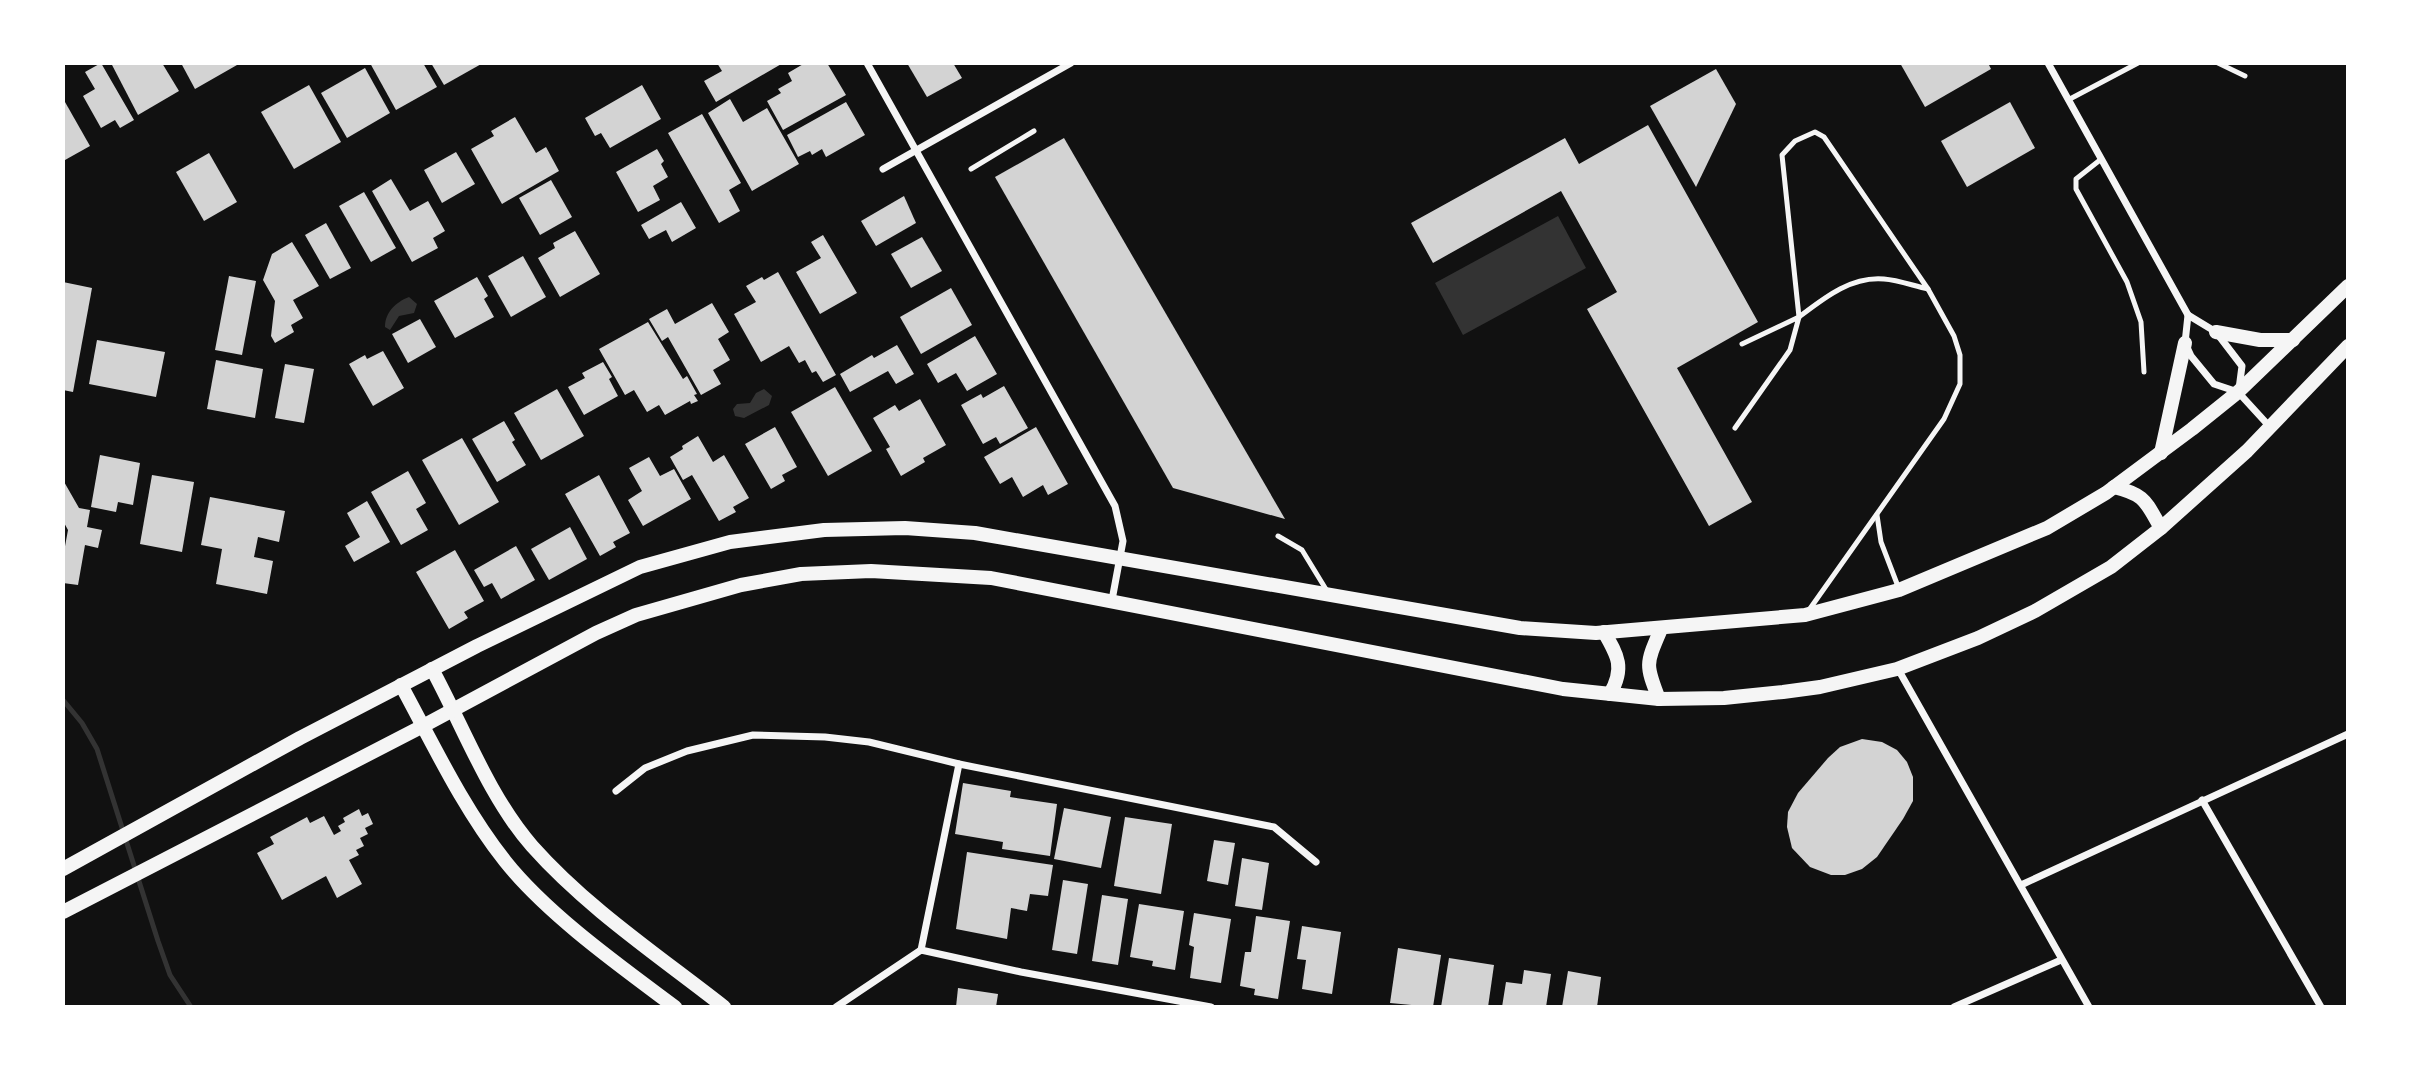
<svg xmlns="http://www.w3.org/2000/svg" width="2411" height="1070" font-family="'Noto Serif',serif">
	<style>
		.water { fill: #333 }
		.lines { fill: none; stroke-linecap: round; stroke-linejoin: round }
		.stream { stroke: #333; stroke-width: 5 }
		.building { fill: #d3d3d3 }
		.service { stroke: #f5f5f5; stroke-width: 5 }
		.minor { stroke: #f5f5f5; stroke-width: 7 }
		.secondary { stroke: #f5f5f5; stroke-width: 14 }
	</style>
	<rect width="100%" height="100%" fill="#111"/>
	<g class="water">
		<path d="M1558 216 1586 268 1463 335 1435 283Z"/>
		<path d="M409 297 417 304 414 313 399 316 390 330 385 327C385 312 396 302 409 297Z"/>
		<path d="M764 389 772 396 769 405 744 418 735 416 733 409 737 404 750 403 756 393Z"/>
	</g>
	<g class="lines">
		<path class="stream" d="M63 700 82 723 97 749 158 941 170 975 191 1007"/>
	</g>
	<g class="building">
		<path d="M101 63 134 120 120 128 115 120 101 128 83 96 95 89 85 72Z"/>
		<path d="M111 63H162L179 91 138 115Z"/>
		<path d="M181 63H236L237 65 195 89Z"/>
		<path d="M370 63H423L437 87 396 110Z"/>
		<path d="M431 63H483L444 85Z"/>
		<path d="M717 63H783L716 102 704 81 722 71Z"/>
		<path d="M805 63H827L846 95 783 130 767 101 781 93 778 89 792 81 788 73Z"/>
		<path d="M907 63H953L962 78 927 97Z"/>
		<path d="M1900 63H1988L1991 69 1925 107Z"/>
		<path d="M365 68 390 113 347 138 321 93Z"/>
		<path d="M1716 69 1736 104 1696 187 1650 106Z"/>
		<path d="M309 85 341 142 294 169 261 112Z"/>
		<path d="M642 85 661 119 610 148 601 133 595 136 585 118Z"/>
		<path d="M730 99 743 122 767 108 799 164 752 191 708 113Z"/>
		<path d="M65 102 90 146 65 160 63 156V103Z"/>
		<path d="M846 102 865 135 826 157 822 149 812 155 810 151 798 157 787 135Z"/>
		<path d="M2010 102 2035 148 1967 187 1941 141Z"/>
		<path d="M702 114 741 183 729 190 740 211 719 223 668 133Z"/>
		<path d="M515 117 536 153 546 147 559 171 502 204 471 149 494 136 491 131Z"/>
		<path d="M1648 125 1758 322 1677 368 1752 502 1709 526 1587 309 1617 292 1561 191 1433 263 1411 223 1565 138 1579 164Z"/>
		<path d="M1064 138 1285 519 1173 488 995 177Z"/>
		<path d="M657 149 664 161 661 164 668 177 653 186 660 200 638 212 616 172Z"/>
		<path d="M456 152 475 184 442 203 424 170Z"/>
		<path d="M209 153 237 202 204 221 176 172Z"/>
		<path d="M391 179 410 211 428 201 445 231 433 238 438 248 412 262 372 191Z"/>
		<path d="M551 180 572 217 540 235 519 198Z"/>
		<path d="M364 192 396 248 371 262 339 206Z"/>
		<path d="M904 196 916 223 876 246 861 221Z"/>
		<path d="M681 202 696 228 672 242 666 230 649 239 641 225Z"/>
		<path d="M326 223 351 268 330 279 305 235Z"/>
		<path d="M575 231 600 274 560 297 538 258 555 248 553 243Z"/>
		<path d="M823 235 857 293 820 314 796 272 821 258 811 242Z"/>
		<path d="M922 237 942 271 911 288 891 254Z"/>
		<path d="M292 242 319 286 293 300 303 318 291 325 294 332 275 343 271 336 275 301 263 280 272 254Z"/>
		<path d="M523 256 546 297 511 317 488 276Z"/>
		<path d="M778 272 836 375 823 382 816 371 812 373 805 360 799 363 789 346 761 362 734 314 756 302 746 286 762 277 764 280Z"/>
		<path d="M229 276 256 281 242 355 215 350Z"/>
		<path d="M477 277 488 296 484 299 494 317 455 338 434 301Z"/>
		<path d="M63 282 92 288 73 392 63 390Z"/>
		<path d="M951 288 972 325 921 354 900 317Z"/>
		<path d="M712 303 729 332 718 339 730 360 713 370 721 384 701 395 668 337 662 341 649 319 667 309 675 324Z"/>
		<path d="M420 319 436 347 408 363 392 334Z"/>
		<path d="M648 322 683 379 687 376 697 394 694 395 698 401 691 404 690 401 665 415 659 405 647 412 634 390 625 395 599 349Z"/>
		<path d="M975 336 997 374 967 391 956 373 938 383 927 364Z"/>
		<path d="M97 340 165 352 156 397 89 384Z"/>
		<path d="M897 345 914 374 896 384 888 371 850 392 840 374 872 355 874 358Z"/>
		<path d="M383 351 404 388 373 406 349 364 365 355 367 359Z"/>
		<path d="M216 360 263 369 255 418 207 409Z"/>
		<path d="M603 362 612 377 609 379 618 396 584 415 568 387 585 378 582 373Z"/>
		<path d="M285 364 314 369 304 423 275 418Z"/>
		<path d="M1004 386 1028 428 1000 444 996 437 983 444 961 405 981 394 983 398Z"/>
		<path d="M835 387 872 451 828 476 791 412Z"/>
		<path d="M557 389 584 436 541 460 514 413Z"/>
		<path d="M920 399 946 445 923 458 925 462 901 476 886 449 890 447 873 418 895 405 899 411Z"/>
		<path d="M504 421 515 440 512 442 526 465 497 482 472 439Z"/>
		<path d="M775 427 797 467 782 475 785 481 771 489 745 444Z"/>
		<path d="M1036 427 1068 484 1048 495 1043 485 1023 497 1012 477 1000 484 984 457Z"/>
		<path d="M698 436 713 462 724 455 749 498 733 507 736 512 719 521 692 475 683 480 670 457 683 449 682 446Z"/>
		<path d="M462 438 499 502 459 525 422 460Z"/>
		<path d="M100 455 140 463 133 505 118 502 116 512 91 507Z"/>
		<path d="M649 457 660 476 674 469 691 499 643 526 628 500 642 491 629 468Z"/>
		<path d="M408 471 426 503 416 509 428 530 401 545 371 492Z"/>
		<path d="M152 475 194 482 182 552 140 544Z"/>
		<path d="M599 475 630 533 613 542 616 547 600 556 565 494Z"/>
		<path d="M63 480 79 508 90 510 87 527 102 530 98 548 85 545 78 585 63 583V557L68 530 63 521Z"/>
		<path d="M210 497 285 511 279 542 258 537 254 557 273 561 267 594 216 584 222 549 201 545Z"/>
		<path d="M367 501 390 542 354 562 345 546 360 537 347 513Z"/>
		<path d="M570 527 587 559 549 580 531 549Z"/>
		<path d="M516 546 535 580 501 599 492 583 484 587 474 570Z"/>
		<path d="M455 550 484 601 464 612 468 618 449 629 416 572Z"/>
		<path d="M1862 739 1882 742 1897 750 1907 762 1913 777V801L1903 819 1877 857 1862 869 1845 875H1831L1810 867 1792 848 1787 827 1788 812 1798 793 1828 758 1840 747Z"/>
		<path d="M963 783 1011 791 1010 797 1057 804 1050 856 1002 849 1003 842 955 834Z"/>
		<path d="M1064 808 1111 817 1101 868 1054 859Z"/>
		<path d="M359 809 362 816 368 813 373 824 365 828 368 834 360 838 364 846 356 850 359 855 349 860 362 884 337 898 326 876 282 900 257 853 274 844 270 837 307 817 310 823 324 816 334 835 341 831 338 826 345 822 343 818Z"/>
		<path d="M1125 817 1172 824 1161 894 1114 886Z"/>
		<path d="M1214 840 1235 843 1228 885 1207 881Z"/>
		<path d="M967 852 1053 865 1048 896 1030 894 1027 911 1011 908 1007 939 956 929Z"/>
		<path d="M1242 858 1269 863 1262 910 1235 906Z"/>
		<path d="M1063 880 1088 884 1077 954 1052 950Z"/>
		<path d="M1102 895 1128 899 1118 965 1092 961Z"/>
		<path d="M1139 904 1184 911 1175 970 1152 966 1153 961 1130 957Z"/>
		<path d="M1194 913 1231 919 1221 983 1190 978 1194 947 1189 945Z"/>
		<path d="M1256 916 1290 921 1278 999 1254 995 1255 989 1240 986 1245 952H1251Z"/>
		<path d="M1302 926 1341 932 1332 994 1302 989 1306 960 1297 959Z"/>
		<path d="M1398 948 1441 955 1433 1007 1390 1003Z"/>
		<path d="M1449 958 1494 965 1488 1007H1441Z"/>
		<path d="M1524 970 1551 974 1546 1007H1502L1506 982 1522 984Z"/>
		<path d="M1568 971 1601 977 1597 1007H1562Z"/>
		<path d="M958 988 998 994 996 1007H956Z"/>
	</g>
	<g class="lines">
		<g class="service">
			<path d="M2218 63 2245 76"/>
			<path d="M2068 100 2138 63"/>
			<path d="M1815 132 1824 137 1928 289C1914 286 1898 280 1884 279 1851 276 1824 298 1799 317L1782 155 1795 141Z"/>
			<path d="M2100 160 2076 179V189L2127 282 2141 322 2144 372"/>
			<path d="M971 169 1034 131"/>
			<path d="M1735 428 1790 350 1799 317 1742 344"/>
			<path d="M1877 515 1881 542 1899 589"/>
			<path d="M1278 536 1302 550 1327 591"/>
			<path d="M1809 610 1944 419 1960 384V355L1954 336 1928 289"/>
		</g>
		<g class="minor">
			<path d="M867 63 1115 506 1123 541 1112 600"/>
			<path d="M2048 63 2188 315 2216 332 2242 366 2239 389"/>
			<path d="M883 169 1071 63"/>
			<path d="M2188 315 2185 343 2191 356 2214 384 2238 392 2270 427"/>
			<path d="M1898 669 2089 1007"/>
			<path d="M616 791 645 768 687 751 753 735 825 737 869 742 959 764 1274 827 1316 862"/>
			<path d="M2202 800 2321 1007"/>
			<path d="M2021 885 2348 734"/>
			<path d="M921 950 959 764"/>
			<path d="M836 1007 921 950 1021 972 1211 1007"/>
			<path d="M1954 1007 2061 960"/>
		</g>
		<g class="secondary">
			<path d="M2216 332 2260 340H2293"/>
			<path d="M2161 453 2185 343"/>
			<path d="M2114 487C2146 495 2145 501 2161 528"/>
			<path d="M1604 632C1618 656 1625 668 1610 694"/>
			<path d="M432 669C463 726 489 797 532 846 587 908 659 956 724 1007"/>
			<path d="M401 685C433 744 463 808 505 861 547 914 620 966 675 1007"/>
			<path d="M1659 699C1645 664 1646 664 1661 629"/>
			<path d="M63 869 300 738 477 646 640 567 730 542 824 530 905 528 975 533 1520 628 1596 633 1805 615 1899 590 2047 528 2106 493 2192 429 2238 392 2348 286"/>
			<path d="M63 912 423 726 596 633 636 615 741 585 801 574 871 571 991 578 1563 689 1659 699 1724 698 1783 692 1820 687 1897 669 1978 638 2035 611 2111 567 2161 528 2247 451 2348 346"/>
		</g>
	</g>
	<rect width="2411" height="1070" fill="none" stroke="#ffffff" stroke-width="130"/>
</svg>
